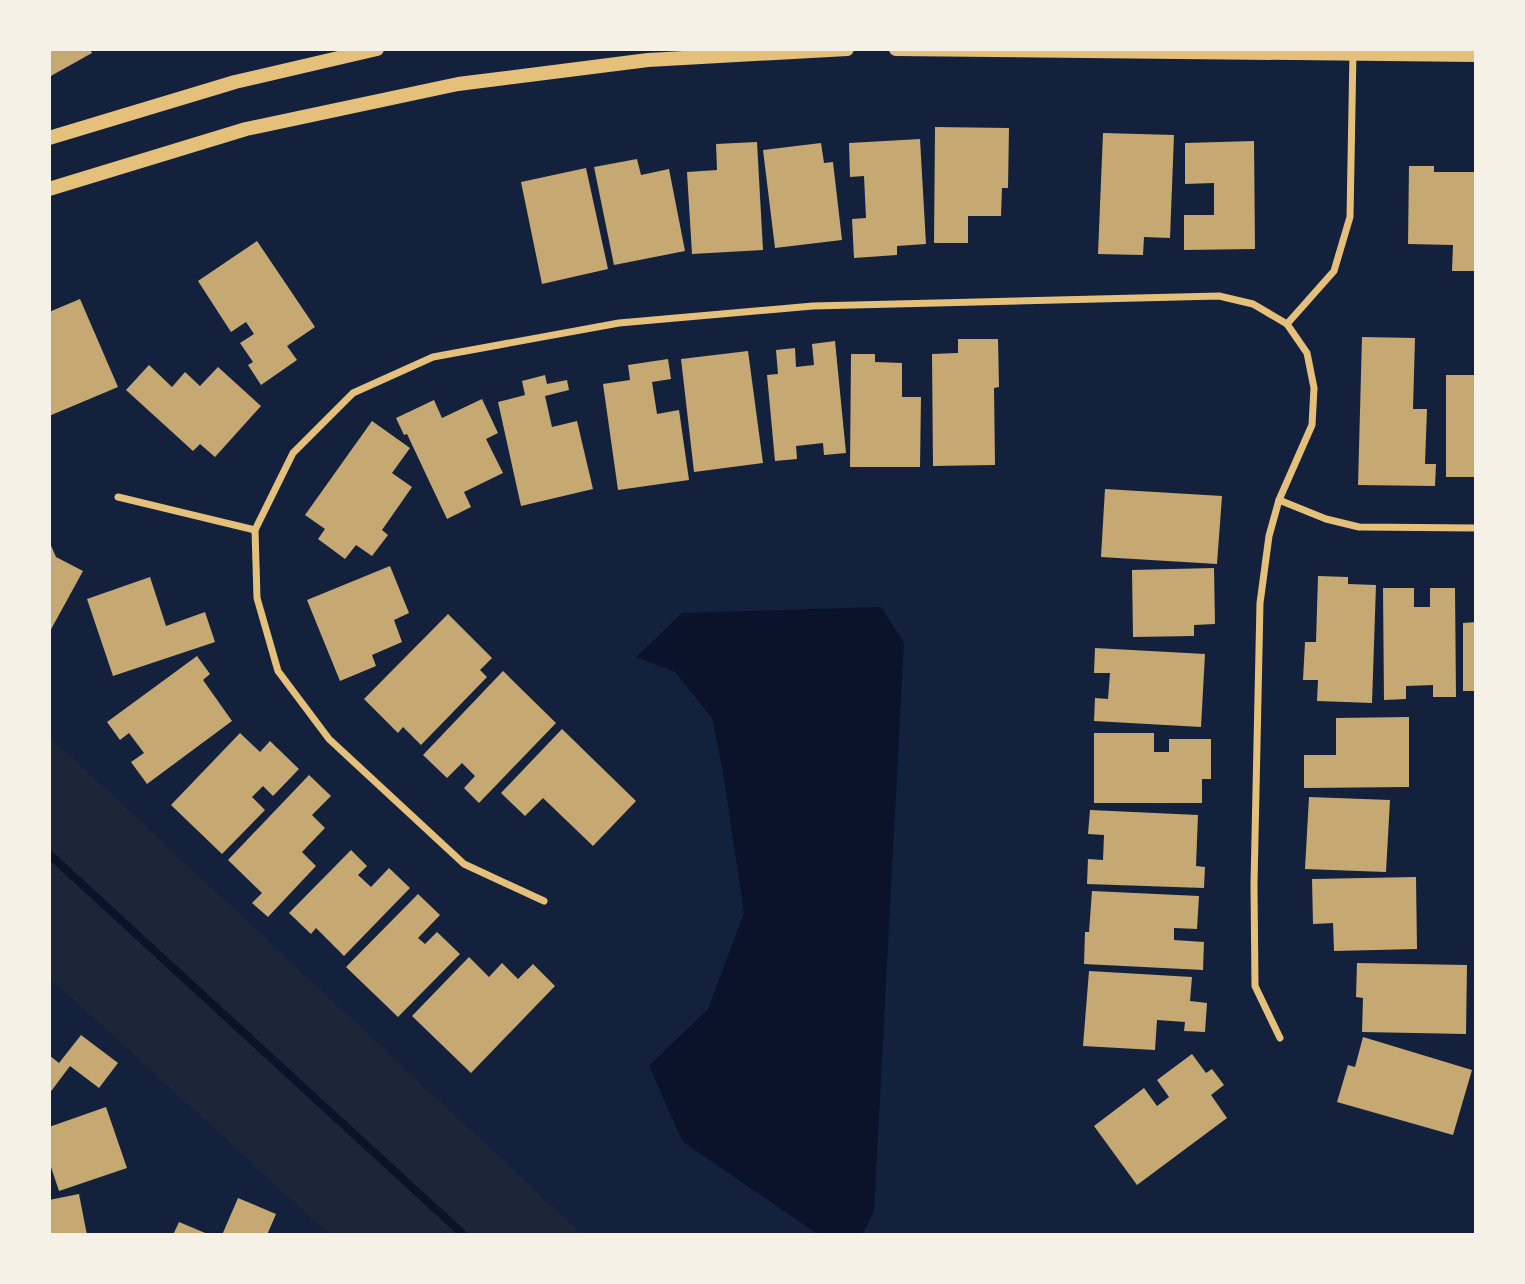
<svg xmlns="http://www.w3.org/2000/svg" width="1525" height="1284" font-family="Mulish,sans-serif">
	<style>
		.green { fill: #1d2539 }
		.water { fill: #0b132b }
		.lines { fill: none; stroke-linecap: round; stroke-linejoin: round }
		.stream { stroke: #0b132b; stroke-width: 8 }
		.building { fill: #c6a872 }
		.minor { stroke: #e5c07b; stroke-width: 7 }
		.secondary { stroke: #e5c07b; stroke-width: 14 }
	</style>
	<rect width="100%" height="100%" fill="#14213d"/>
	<path class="green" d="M49 736 583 1235H330L49 977Z"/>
	<path class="water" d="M881 607 904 643 874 1211 862 1235H819L683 1142 649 1066 708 1009 744 913 723 772 712 718 675 672 636 657 682 613Z"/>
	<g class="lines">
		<path class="stream" d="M49 854 464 1235"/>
	</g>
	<g class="building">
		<path d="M49 49H90L92 53 49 77Z"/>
		<path d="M935 127 1009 128 1008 188H1002L1001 216H968V243H934Z"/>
		<path d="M1103 133 1174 135 1170 238 1144 237 1143 255 1098 254Z"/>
		<path d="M920 139 926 244 897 246V255L854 258 852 219 866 218 864 176 850 177 849 143Z"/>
		<path d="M1254 141 1255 249 1184 250V215H1214V183L1185 184V143Z"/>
		<path d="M757 142 763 250 692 254 687 172 717 170 716 144Z"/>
		<path d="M821 143 824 163 833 162 842 240 775 248 763 150Z"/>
		<path d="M637 159 641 175 669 169 685 251 614 265 594 167Z"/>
		<path d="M1409 166H1434V172H1476V271H1452L1453 245 1408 244Z"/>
		<path d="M586 168 608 269 542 284 521 182Z"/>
		<path d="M257 241 315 327 287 346 297 360 261 385 248 365 253 362 240 343 254 334 246 322 231 332 198 281Z"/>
		<path d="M80 299 118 387 49 416V312Z"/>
		<path d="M1362 337 1415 338 1413 409H1427L1425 464H1436L1435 486 1358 485Z"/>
		<path d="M958 339H998L999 387 994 388 995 465 933 466 932 354 958 353Z"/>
		<path d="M835 341 846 453 824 455 823 443 796 446 797 459 775 461 767 375 778 374 776 350 795 348 796 367 814 365 812 344Z"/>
		<path d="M748 351 763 463 694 472 681 359Z"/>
		<path d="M851 354H875V362L902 363V397H921L920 467H850Z"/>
		<path d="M668 359 671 379 652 382 657 414 679 410 689 480 618 490 603 384 630 380 628 365Z"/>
		<path d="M149 365 172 387 185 372 200 386 218 367 261 406 215 457 200 444 193 451 126 390Z"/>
		<path d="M545 375 547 384 567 380 569 390 545 396 552 427 577 421 593 489 521 506 498 402 525 395 522 381Z"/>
		<rect x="1446" y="375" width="30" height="102"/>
		<path d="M482 399 498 433 486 439 503 473 464 492 471 507 447 519 407 434 404 435 396 418 434 400 442 418Z"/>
		<path d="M372 421 410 448 392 473 412 487 382 530 388 535 372 556 356 545 345 559 318 539 325 529 305 515Z"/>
		<path d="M1105 489 1222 496 1217 564 1101 557Z"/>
		<path d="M49 541 56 557 83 571 49 633Z"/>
		<path d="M390 566 409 613 394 620 402 642 372 655 376 666 340 681 307 600Z"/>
		<path d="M1214 568 1215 624 1194 625V636L1133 637 1132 570Z"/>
		<path d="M1318 576 1348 577V584L1376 585 1372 703 1317 701 1318 680H1303L1305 642H1316Z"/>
		<path d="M150 577 166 626 205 612 215 642 113 676 87 599Z"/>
		<path d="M1383 588H1414V607H1430V588H1455L1456 697H1433V685L1406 686V699L1384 700Z"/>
		<path d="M448 614 492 658 480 670 487 677 421 745 403 727 398 733 364 699Z"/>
		<path d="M1476 622V691H1463V623Z"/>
		<path d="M1095 648 1205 654 1201 727 1094 721 1095 698 1108 699 1110 673H1094Z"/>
		<path d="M197 656 210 674 203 680 232 721 147 784 131 762 144 753 129 733 120 740 107 722Z"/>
		<path d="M503 671 556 723 479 803 464 788 475 776 462 763 447 778 423 755Z"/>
		<path d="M1409 717V787L1304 788V755H1336V718Z"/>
		<path d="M562 729 636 801 593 846 543 798 525 816 501 793Z"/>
		<path d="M240 733 260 752 270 741 299 769 273 796 263 786 252 797 265 810 222 854 171 805Z"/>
		<path d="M1094 733H1154V752H1169V739H1211V779H1202V803H1094Z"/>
		<path d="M309 775 331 796 312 815 325 828 302 852 316 866 268 917 252 903 262 893 228 860Z"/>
		<path d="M1309 797 1390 800 1386 872 1305 869Z"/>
		<path d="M1090 810 1198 815 1196 866 1205 867 1204 888 1087 884 1088 859 1103 860 1104 835 1088 834Z"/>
		<path d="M351 850 367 866 358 875 371 887 389 868 410 888 344 956 316 928 311 934 289 913Z"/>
		<path d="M1416 877 1417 949 1334 951 1333 923 1313 924 1312 879Z"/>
		<path d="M1092 891 1199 896 1197 929 1174 928V940L1204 942 1203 970 1084 964 1085 932H1089Z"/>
		<path d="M418 894 440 915 418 938 425 944 437 932 460 954 398 1017 346 967Z"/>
		<path d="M469 957 489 977 502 963 518 979 533 964 555 986 471 1073 412 1016Z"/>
		<path d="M1357 963 1467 965 1466 1034 1362 1032 1363 998 1356 997Z"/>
		<path d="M1089 971 1192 977 1190 1001 1207 1003 1205 1032 1184 1031 1185 1022 1157 1020 1155 1050 1083 1046Z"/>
		<path d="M81 1035 118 1063 99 1088 70 1066 49 1094V1055L59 1063Z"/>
		<path d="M1363 1037 1472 1070 1453 1135 1337 1102 1348 1065 1355 1067Z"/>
		<path d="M1192 1054 1206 1073 1212 1069 1224 1085 1211 1095 1227 1118 1137 1185 1094 1126 1144 1088 1157 1106 1169 1097 1157 1080Z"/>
		<path d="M106 1107 127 1168 59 1191 49 1161V1127Z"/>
		<path d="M79 1194 87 1235H49V1200Z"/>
		<path d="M238 1198 276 1214 267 1235H222Z"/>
		<path d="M179 1222 210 1235H173Z"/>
	</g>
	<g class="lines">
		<g class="minor">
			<path d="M1287 324 1334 271 1350 217 1353 51"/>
			<path d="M118 497 255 530"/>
			<path d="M1279 500 1326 519 1359 527 1476 528"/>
			<path d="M544 901 464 864 329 739 278 671 257 598 255 530 293 453 353 393 433 357 619 323 813 306 1219 296 1253 304 1287 324 1307 353 1314 388 1312 425 1279 500 1269 536 1260 603 1254 885 1255 986 1280 1038"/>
		</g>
		<g class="secondary">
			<path d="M896 49 1476 55"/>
			<path d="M49 138 235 82 377 49"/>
			<path d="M49 189 246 129 458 84 648 60 847 49"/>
		</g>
	</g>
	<rect width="1525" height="1284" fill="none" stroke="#f6f1e7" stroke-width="102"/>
</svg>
